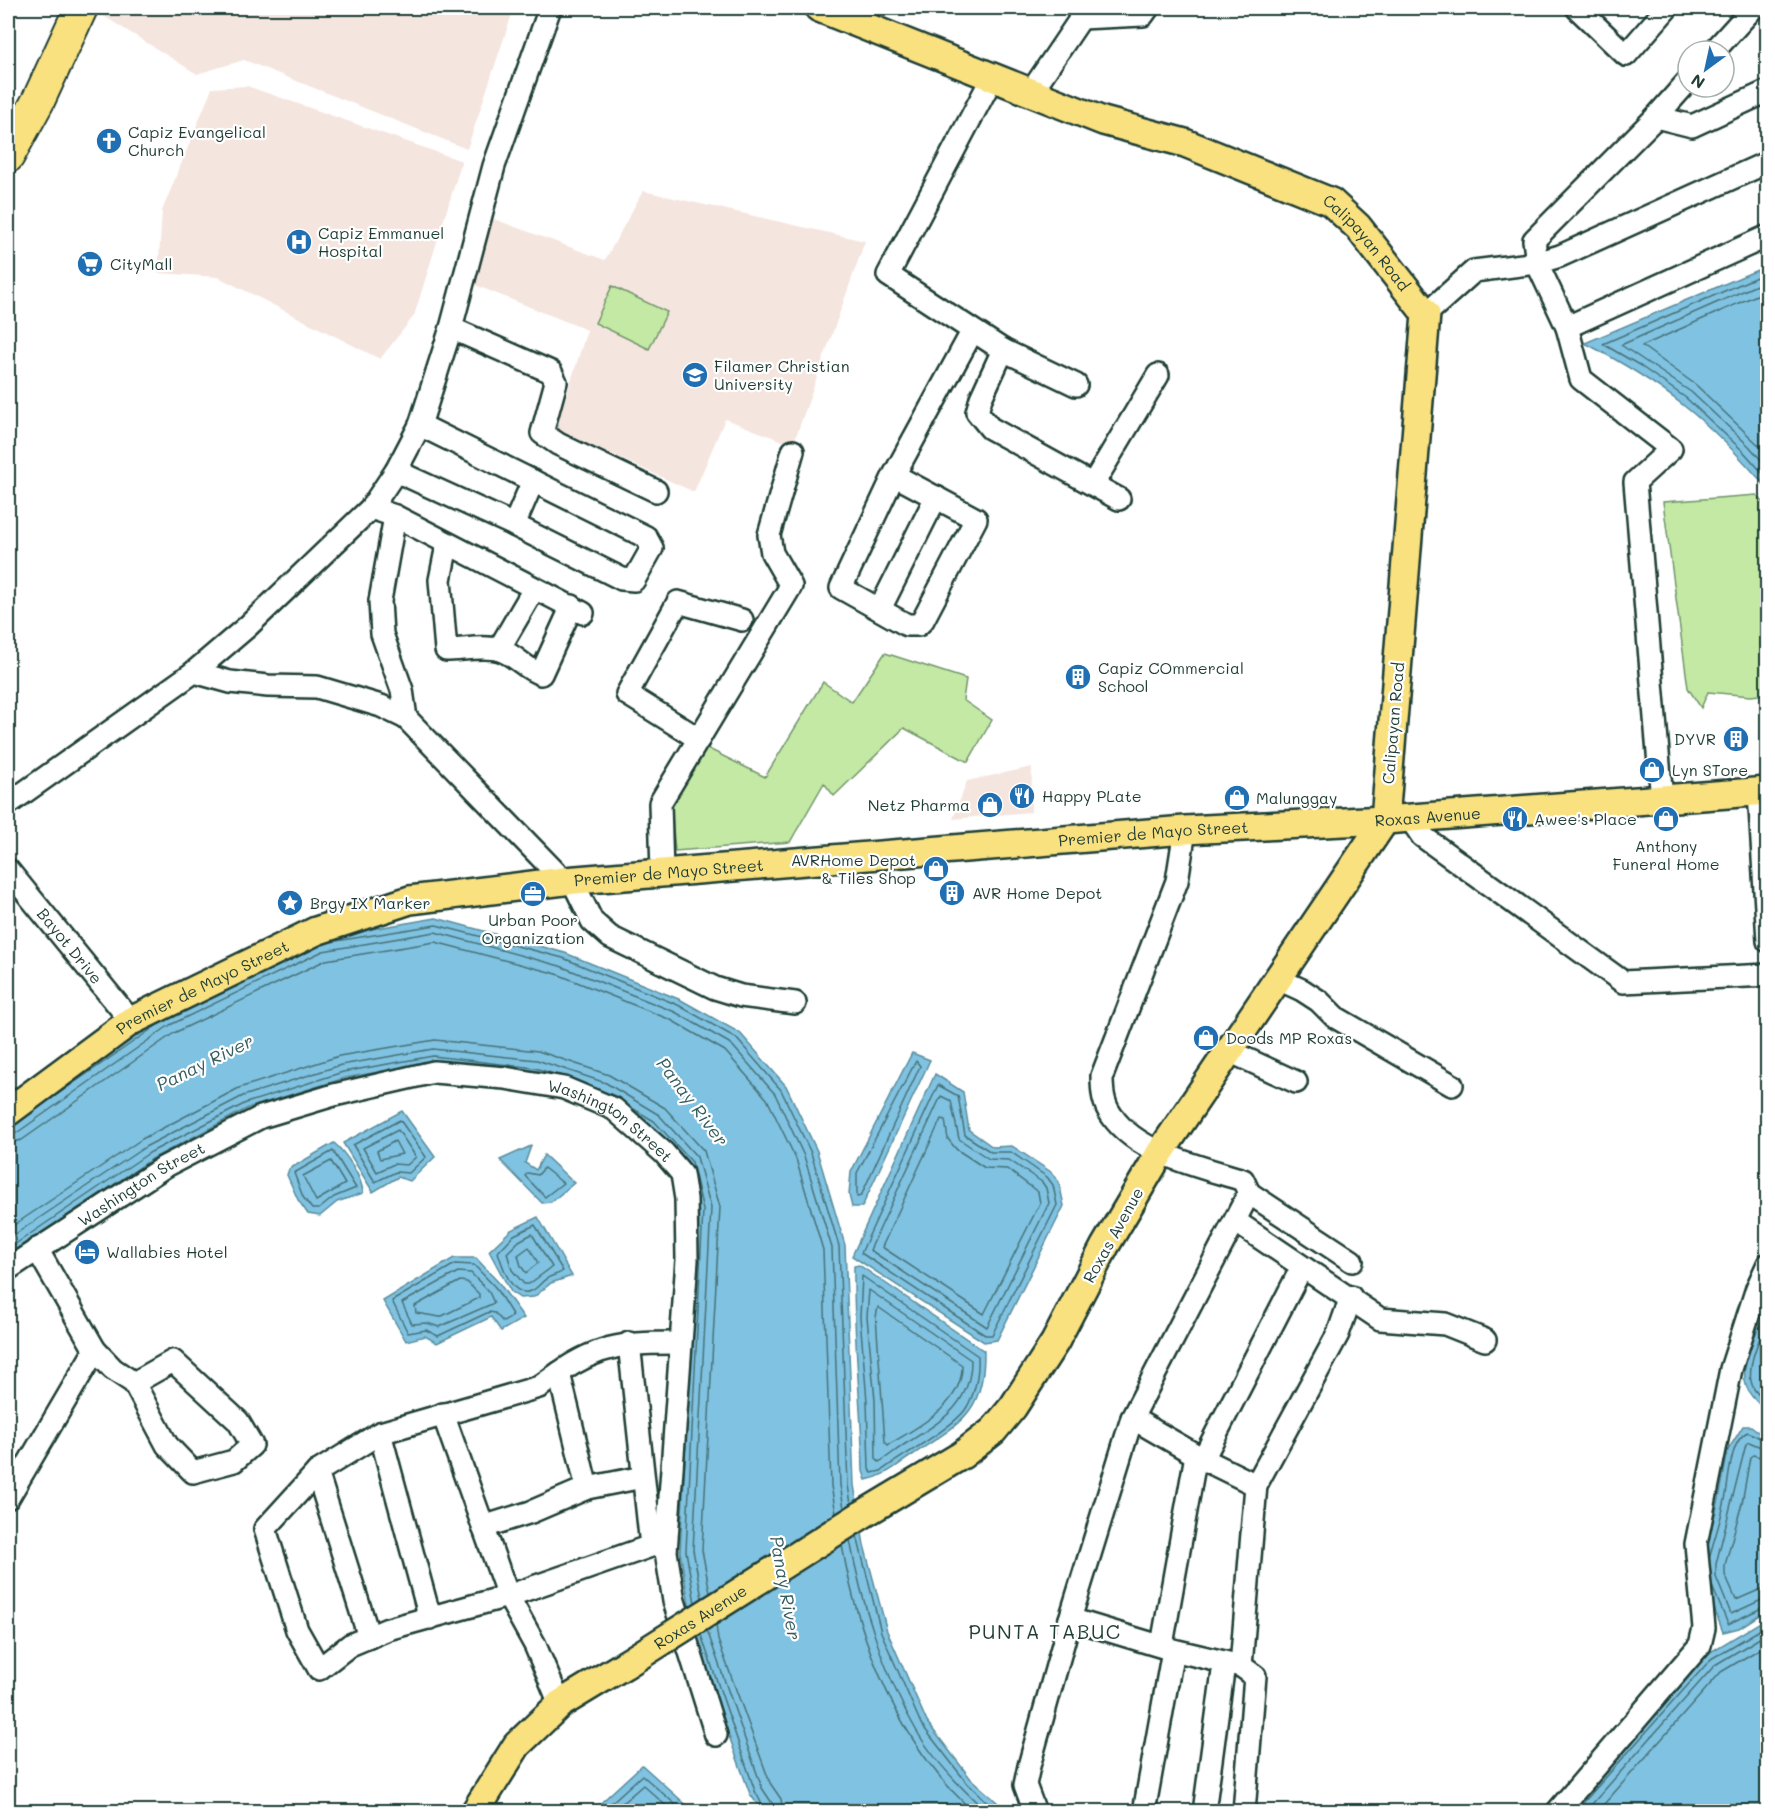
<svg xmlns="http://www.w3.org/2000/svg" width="1775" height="1819" font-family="Mali,sans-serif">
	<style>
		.built { fill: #f5e5df }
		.green { fill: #c3e9a4; stroke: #71936c; stroke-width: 1.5 }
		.water { fill: #80c2e1; stroke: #598d9c; stroke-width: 1.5 }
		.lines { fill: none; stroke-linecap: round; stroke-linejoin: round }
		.shore { stroke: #467279; stroke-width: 1.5 }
		.minor-casing { stroke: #1f3d34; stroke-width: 26 }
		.major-casing { stroke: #1f3d34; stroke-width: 32 }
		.highway-casing { stroke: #1f3d34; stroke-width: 36 }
		.minor { stroke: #fff; stroke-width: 21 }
		.major { stroke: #fae180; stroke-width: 27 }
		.highway { stroke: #fae180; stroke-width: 32 }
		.major-bridge-casing { stroke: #1f3d34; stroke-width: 32; stroke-linecap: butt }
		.major-bridge { stroke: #fae180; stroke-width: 27 }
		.labels { text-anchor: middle; stroke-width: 4.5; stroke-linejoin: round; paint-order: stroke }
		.poi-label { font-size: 16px; fill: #1f3d34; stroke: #fff; text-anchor: start }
		.street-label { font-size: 16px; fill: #1f3d34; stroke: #fff }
		.water-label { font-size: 18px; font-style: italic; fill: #375e5f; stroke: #fff }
		.quarter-label { font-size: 20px; letter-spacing: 1.5px; fill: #1f3d34; stroke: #fff }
	</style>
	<rect width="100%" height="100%" fill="#fff"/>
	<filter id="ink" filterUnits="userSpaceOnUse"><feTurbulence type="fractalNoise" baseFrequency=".0167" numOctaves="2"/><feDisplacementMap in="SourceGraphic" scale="12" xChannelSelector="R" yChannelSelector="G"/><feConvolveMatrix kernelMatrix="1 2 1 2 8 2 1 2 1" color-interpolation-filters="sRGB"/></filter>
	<g filter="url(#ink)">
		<g class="built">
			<path d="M105 8H514L467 149 244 60 197 74 102 15Z"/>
			<path d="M247 86 462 161 414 316 380 359 218 277 158 273 162 211 212 88Z"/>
			<path d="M643 191 865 241 793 445 725 419 694 492 556 429 587 330 470 283 491 218 605 260Z"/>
			<path d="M1032 767 1031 812 953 819 967 781Z"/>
		</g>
		<g class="green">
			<path d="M612 286 667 312 649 349 595 323Z"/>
			<path d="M1757 495 1767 507V694L1751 696 1708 692 1701 708 1688 688 1663 502Z"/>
			<path d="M885 653 966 679 963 700 992 720 968 762 904 728 834 796 824 783 790 842 675 851 671 805 707 748 765 777 823 682 852 702Z"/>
		</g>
		<g class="water">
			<path d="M1767 266V488C1711 422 1662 383 1585 343Z"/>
			<path d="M436 918 565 953 681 1000 740 1033 786 1086 817 1151 845 1245 854 1485 864 1545 887 1631 927 1722 971 1779 1007 1811H762L750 1794 696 1645 680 1552 698 1211 687 1166 650 1125 599 1095 433 1062 345 1078 248 1108 152 1159 8 1256V1122L163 1013 319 938Z"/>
			<path d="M912 1053 930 1060 862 1207H852L849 1195 851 1172Z"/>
			<path d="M935 1074 963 1092 969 1130 993 1147 1012 1146 1051 1172 1059 1182 1064 1206 997 1340 984 1342 852 1256Z"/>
			<path d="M402 1111 435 1157 410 1181 398 1177 373 1192 343 1143Z"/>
			<path d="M334 1143C346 1153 362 1177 363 1193L337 1202 320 1216 308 1214 298 1200 287 1175 289 1169Z"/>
			<path d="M531 1146 525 1163 536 1170 544 1155 574 1183 551 1202 542 1203 500 1160Z"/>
			<path d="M538 1217 572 1276 551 1283 534 1297 520 1298 511 1292 489 1251 511 1230Z"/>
			<path d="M454 1258H476L499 1283 524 1318 501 1331 491 1317 437 1343 425 1336 406 1341 383 1301Z"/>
			<path d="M859 1265 984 1351C985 1414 959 1423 914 1454 897 1465 886 1476 866 1480L863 1471C861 1402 853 1334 854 1266Z"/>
			<path d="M1767 1313V1412C1762 1406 1751 1398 1748 1390 1737 1369 1756 1330 1767 1313Z"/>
			<path d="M1743 1426H1751L1767 1438V1610L1739 1628 1723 1632 1703 1579V1562L1719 1499 1728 1450Z"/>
			<path d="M1767 1618V1811L1567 1812 1707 1654Z"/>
			<path d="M642 1765 693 1811H592Z"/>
		</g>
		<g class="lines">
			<g class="shore">
				<path d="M1768 272 1603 344 1639 365 1686 398 1743 451 1768 479"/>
				<path d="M1768 280 1621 345 1691 392 1749 446 1768 468"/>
				<path d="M1768 290 1642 346 1696 385 1768 454"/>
				<path d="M330 942 436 925 563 958 678 1005 736 1038 781 1090 811 1153 839 1246 848 1485 851 1504"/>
				<path d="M916 1061 920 1066 861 1196 857 1197V1173Z"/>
				<path d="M938 1085 958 1096 965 1135 991 1152H1011L1047 1177 1053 1185 1057 1205 992 1335H985L861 1253Z"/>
				<path d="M941 1096 951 1101 959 1139 989 1159 1009 1160 1042 1182 1046 1188 1049 1203 987 1327 870 1250Z"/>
				<path d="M42 1105 156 1026"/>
				<path d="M627 1105 654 1121 692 1162 703 1210 686 1551 695 1603"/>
				<path d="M941 1119 945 1120 948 1139 956 1149 985 1168 1007 1169 1038 1192 1040 1203 984 1314 882 1247Z"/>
				<path d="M400 1120 426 1157 409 1173 396 1172 375 1182 353 1145Z"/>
				<path d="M398 1130 416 1157 407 1165 394 1164 377 1172 363 1148Z"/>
				<path d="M8 1134 18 1132 170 1025 323 951 435 932 560 966 675 1012 731 1044 775 1094 804 1156 832 1248 840 1485 844 1508"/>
				<path d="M395 1141 402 1154 380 1159 377 1151Z"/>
				<path d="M8 1143 22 1140 174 1033 326 960 435 942 557 974 671 1020 725 1051 767 1099 796 1159 823 1250 831 1486 836 1513"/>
				<path d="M333 1151 356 1188 334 1197 319 1209H312L303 1197 294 1173Z"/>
				<path d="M331 1161 345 1184 316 1201 303 1176Z"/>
				<path d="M544 1168 563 1183 545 1197 525 1176 528 1173 538 1175Z"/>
				<path d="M535 1225 563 1271C558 1275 551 1275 546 1279 541 1282 537 1289 531 1291 511 1299 502 1264 498 1252L514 1235Z"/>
				<path d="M8 1229 142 1139 239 1088 339 1056 435 1040 538 1051 609 1075 665 1108 704 1151 720 1207 702 1550 710 1593"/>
				<path d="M532 1234 552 1267 529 1284H524L512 1270 507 1253 519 1241Z"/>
				<path d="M8 1239 145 1147 243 1096 341 1065 433 1049 537 1060 606 1083 659 1115 697 1157 711 1208 693 1550 702 1598"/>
				<path d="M529 1247 538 1263 526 1273 521 1266 518 1255Z"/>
				<path d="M8 1249 149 1153 246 1103 343 1072 433 1056 535 1068 557 1075"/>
				<path d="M455 1264 474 1265 495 1287 513 1316 503 1322 495 1313 489 1312 438 1336 426 1330 408 1333 392 1301Z"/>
				<path d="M458 1272 471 1273 489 1292 494 1303 439 1327 427 1323 412 1324 402 1303Z"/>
				<path d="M862 1276 978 1356C979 1374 975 1395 965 1410 952 1428 901 1456 881 1471L872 1473 869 1469 867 1401 860 1317Z"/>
				<path d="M460 1281 467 1282 479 1294V1298L440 1317 416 1313 415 1306Z"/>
				<path d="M869 1290 971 1360C971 1404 943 1420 910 1441 899 1447 890 1456 879 1462L876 1459 875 1400 867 1317Z"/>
				<path d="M878 1307 962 1365C963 1405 918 1427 888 1445L885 1442 876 1317Z"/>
				<path d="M1768 1324C1758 1339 1744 1372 1754 1389 1757 1394 1763 1399 1768 1403"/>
				<path d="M1768 1450 1749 1442 1746 1444 1716 1564V1577L1731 1614 1768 1597"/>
				<path d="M1768 1459 1753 1455 1750 1457 1742 1503 1725 1565V1575L1736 1600 1759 1590 1768 1588"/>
				<path d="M857 1536 881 1632 921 1724 967 1783 998 1812"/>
				<path d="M850 1540C861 1601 884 1674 915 1728 932 1759 961 1788 987 1812"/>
				<path d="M842 1545C859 1642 899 1746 974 1812"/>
				<path d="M1709 1559C1714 1539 1721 1520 1725 1500 1729 1483 1729 1439 1748 1432L1768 1442"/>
				<path d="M1712 1586 1728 1624 1768 1605"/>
				<path d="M716 1625 718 1640 770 1783 781 1799 783 1812"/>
				<path d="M707 1630 762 1788 772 1803 774 1812"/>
				<path d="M701 1635 755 1791 766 1812"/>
				<path d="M601 1812 642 1775 684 1812"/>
				<path d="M612 1812 643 1785 673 1812"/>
				<path d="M1575 1812 1711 1659 1768 1625"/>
				<path d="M1585 1812 1715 1665 1768 1633"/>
				<path d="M1597 1812 1721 1672 1768 1644"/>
			</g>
			<g class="minor-casing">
				<g id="minor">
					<path d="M1077 8 1081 18 1143 15 1148 8"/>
					<path d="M1577 8 1626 55 1667 8"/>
					<path d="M1714 51 1753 8"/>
					<path d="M992 78 888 275 1003 350 981 398 977 412 990 428 1119 499"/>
					<path d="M1688 81 1656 117 1534 240 1537 263 1567 327 1768 236"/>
					<path d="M1031 92 1081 18"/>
					<path d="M1656 117 1692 126 1768 91"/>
					<path d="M1426 314 1474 271 1537 263 1560 256 1768 162"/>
					<path d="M1567 327 1581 379 1671 449 1635 482 1662 800"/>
					<path d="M451 328 551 372 556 382 542 433 558 444 656 491"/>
					<path d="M1003 350 1076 385"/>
					<path d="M396 471 514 525 622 579 634 580 652 548 646 537 420 425"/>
					<path d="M894 475 976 519 923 620 918 625H907L841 588 894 475 972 332"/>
					<path d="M1093 484 1158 375"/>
					<path d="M371 508 395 516 583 613"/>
					<path d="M395 516 380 601 382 634 402 690 406 718"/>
					<path d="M514 525 533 481"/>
					<path d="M447 545 440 580 446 650C462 650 485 645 500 650 516 655 525 669 541 674L572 606"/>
					<path d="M880 609 936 497"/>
					<path d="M499 649 534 589"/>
					<path d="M194 672 230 682 268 686 317 687 381 706 406 718 564 881"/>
					<path d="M699 739 627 694 678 602 742 620"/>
					<path d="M1759 792 1768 941"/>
					<path d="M8 804 194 672 248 626 371 508 396 471 420 425 451 328 494 166 550 8"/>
					<path d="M1409 817 1422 836 1623 982 1768 975"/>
					<path id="s1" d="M8 870 131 1021"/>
					<path d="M662 874 660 803 791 586 772 553 769 535 793 451"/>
					<path d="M572 880 592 921 610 937 715 988 741 996 795 1003"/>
					<path d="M1278 979 1302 990 1319 1001 1335 1017 1452 1085"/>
					<path d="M1229 1051 1296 1082"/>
					<path d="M1249 1193 1352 1261"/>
					<path d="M1235 1221 1380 1319 1445 1324 1485 1340"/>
					<path d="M37 1249 95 1350 113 1369 134 1383 167 1445 193 1472 234 1461 252 1445 238 1421 173 1361 134 1383"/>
					<path id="s2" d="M8 1269 164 1167 261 1117 334 1095 434 1072 505 1078 564 1088 614 1109 664 1153 682 1174 686 1199 687 1260 666 1552 674 1601 716 1735"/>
					<path d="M559 1373C601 1343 630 1343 679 1343"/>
					<path d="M443 1414 508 1596 535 1645 560 1704"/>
					<path d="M1132 1418 1203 1459 1256 1485"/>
					<path d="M380 1433 430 1618"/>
					<path d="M1203 1459 1302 1267"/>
					<path d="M317 1472 369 1637"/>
					<path d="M587 1488 643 1477"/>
					<path d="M8 1498 95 1350"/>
					<path d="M483 1527 531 1512 587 1488 559 1373 539 1387 380 1433 317 1472 265 1529 297 1630 319 1669 350 1645 388 1629 508 1596 651 1546 629 1343"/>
					<path d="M1070 1619 1173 1650 1241 1666 1255 1676 1244 1812"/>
					<path d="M1162 1645 1196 1455"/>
					<path d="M1241 1666 1256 1485 1338 1334 1351 1297"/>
					<path d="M1035 1812 1025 1785 1029 1766 1070 1619 1132 1418 1249 1193 1243 1180C1202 1167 1138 1154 1112 1116 1103 1104 1102 1091 1102 1076L1177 881 1185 830"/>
					<path d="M1144 1812 1173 1650"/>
					<path d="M1204 1812 1224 1664"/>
					<path d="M1557 1812 1700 1645 1704 1628 1696 1544 1731 1369 1757 1288 1768 1264"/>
				</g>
			</g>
			<g class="major-casing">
				<g id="major">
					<path id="s3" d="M819 8 1103 121 1185 143 1331 202 1358 227 1426 314 1385 820 1160 1153 1105 1246 1055 1342 1013 1407 993 1431 962 1455 860 1516"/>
					<path id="s4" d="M8 1112 131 1021 316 931 410 900 564 881 1185 830 1385 820 1768 791"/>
					<path d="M475 1812 517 1745 560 1704 626 1664"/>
				</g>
			</g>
			<g class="highway-casing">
				<path id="highway" d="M8 156 38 101 81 8"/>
			</g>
			<use href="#minor" class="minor"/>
			<use href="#major" class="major"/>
			<use href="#highway" class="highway"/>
			<g class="major-bridge-casing">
				<g id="major-bridge">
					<path id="s5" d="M626 1664 860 1516"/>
				</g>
			</g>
			<use href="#major-bridge" class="major-bridge"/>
		</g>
	</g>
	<defs>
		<g id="church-disc" transform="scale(1.35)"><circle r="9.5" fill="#1f6fb2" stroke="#fff"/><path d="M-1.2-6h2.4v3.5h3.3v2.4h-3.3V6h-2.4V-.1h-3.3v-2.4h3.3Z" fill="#fff"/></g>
		<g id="hospital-disc" transform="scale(1.35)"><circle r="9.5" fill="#1f6fb2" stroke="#fff"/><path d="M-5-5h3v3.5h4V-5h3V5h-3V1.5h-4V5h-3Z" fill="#fff"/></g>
		<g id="supermarket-disc" transform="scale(1.35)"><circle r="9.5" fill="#1f6fb2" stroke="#fff"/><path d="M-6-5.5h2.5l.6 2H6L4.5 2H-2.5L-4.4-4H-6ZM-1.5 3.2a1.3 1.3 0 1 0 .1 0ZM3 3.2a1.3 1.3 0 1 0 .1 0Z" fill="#fff"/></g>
		<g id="university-disc" transform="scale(1.35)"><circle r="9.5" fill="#1f6fb2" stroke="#fff"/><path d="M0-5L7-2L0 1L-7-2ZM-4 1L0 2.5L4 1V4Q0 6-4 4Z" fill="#fff"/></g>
		<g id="building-disc" transform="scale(1.35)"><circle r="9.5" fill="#1f6fb2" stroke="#fff"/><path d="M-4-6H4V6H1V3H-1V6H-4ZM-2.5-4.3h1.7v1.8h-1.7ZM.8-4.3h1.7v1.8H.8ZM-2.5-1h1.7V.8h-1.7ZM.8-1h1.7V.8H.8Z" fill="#fff"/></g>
		<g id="shop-disc" transform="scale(1.35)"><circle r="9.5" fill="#1f6fb2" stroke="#fff"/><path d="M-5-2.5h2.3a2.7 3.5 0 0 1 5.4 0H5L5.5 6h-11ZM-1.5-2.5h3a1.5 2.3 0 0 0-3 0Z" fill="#fff"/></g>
		<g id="restaurant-disc" transform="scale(1.35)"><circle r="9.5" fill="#1f6fb2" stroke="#fff"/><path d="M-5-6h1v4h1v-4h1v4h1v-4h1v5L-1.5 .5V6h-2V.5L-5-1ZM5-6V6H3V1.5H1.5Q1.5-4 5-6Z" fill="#fff"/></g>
		<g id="office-disc" transform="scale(1.35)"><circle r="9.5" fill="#1f6fb2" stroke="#fff"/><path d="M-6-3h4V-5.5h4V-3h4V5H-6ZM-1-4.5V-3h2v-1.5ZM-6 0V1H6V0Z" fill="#fff"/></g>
		<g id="sight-disc" transform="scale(1.35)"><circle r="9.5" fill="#1f6fb2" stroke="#fff"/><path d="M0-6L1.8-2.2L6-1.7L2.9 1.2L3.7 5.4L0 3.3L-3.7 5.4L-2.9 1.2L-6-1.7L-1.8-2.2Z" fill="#fff"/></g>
		<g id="hotel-disc" transform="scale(1.35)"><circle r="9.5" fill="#1f6fb2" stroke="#fff"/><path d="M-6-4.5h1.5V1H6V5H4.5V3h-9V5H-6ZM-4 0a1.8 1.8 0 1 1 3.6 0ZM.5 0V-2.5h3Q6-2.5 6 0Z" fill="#fff"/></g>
	</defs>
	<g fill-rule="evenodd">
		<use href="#church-disc" x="109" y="141"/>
		<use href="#hospital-disc" x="299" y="242"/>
		<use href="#supermarket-disc" x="90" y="264"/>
		<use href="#university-disc" x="695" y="375"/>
		<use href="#building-disc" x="1078" y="677"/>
		<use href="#building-disc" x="1736" y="739"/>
		<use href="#shop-disc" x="1652" y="770"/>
		<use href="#restaurant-disc" x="1022" y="796"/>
		<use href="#shop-disc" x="1237" y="798"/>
		<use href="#shop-disc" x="990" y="805"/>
		<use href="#restaurant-disc" x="1515" y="819"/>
		<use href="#shop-disc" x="1666" y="819"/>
		<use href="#shop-disc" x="936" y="869"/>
		<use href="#building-disc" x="952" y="893"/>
		<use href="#office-disc" x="533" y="894"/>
		<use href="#sight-disc" x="290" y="903"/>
		<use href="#shop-disc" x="1206" y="1038"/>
		<use href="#hotel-disc" x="87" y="1252"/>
	</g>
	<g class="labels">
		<g class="poi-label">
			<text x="128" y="138">Capiz Evangelical<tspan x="128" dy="18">Church</tspan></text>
			<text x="318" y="239">Capiz Emmanuel<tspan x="318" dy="18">Hospital</tspan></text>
			<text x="110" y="270">CityMall</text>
			<text x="714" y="372">Filamer Christian<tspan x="714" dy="18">University</tspan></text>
			<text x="1098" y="674">Capiz COmmercial<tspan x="1098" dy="18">School</tspan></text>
			<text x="1716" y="745" text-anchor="end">DYVR</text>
			<text x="1672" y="776">Lyn STore</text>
			<text x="1042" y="802">Happy PLate</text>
			<text x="1256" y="804">Malunggay</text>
			<text x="970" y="811" text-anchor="end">Netz Pharma</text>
			<text x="1534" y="825">Awee's Place</text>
			<text x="1666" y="852" text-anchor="middle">Anthony<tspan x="1666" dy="18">Funeral Home</tspan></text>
			<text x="916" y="866" text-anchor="end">AVRHome Depot<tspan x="916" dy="18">&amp; Tiles Shop</tspan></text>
			<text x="972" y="899">AVR Home Depot</text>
			<text x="310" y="909">Brgy IX Marker</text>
			<text x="533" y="926" text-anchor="middle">Urban Poor<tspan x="533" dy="18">Organization</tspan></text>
			<text x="1226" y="1044">Doods MP Roxas</text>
			<text x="106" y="1258">Wallabies Hotel</text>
		</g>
		<g class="street-label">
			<text dy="6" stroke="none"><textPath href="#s3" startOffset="602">Calipayan Road</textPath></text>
			<text transform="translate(1393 723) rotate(-85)" y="6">Calipayan Road</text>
			<text dy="6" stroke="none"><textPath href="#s4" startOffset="1479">Roxas Avenue</textPath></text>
			<text dy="6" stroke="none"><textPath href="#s4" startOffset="1204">Premier de Mayo Street</textPath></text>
			<text dy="6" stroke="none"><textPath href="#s4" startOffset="718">Premier de Mayo Street</textPath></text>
			<text dy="6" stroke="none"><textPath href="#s1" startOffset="98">Bayot Drive</textPath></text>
			<text dy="6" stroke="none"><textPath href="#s4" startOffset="232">Premier de Mayo Street</textPath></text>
			<text dy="6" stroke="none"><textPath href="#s2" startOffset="662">Washington Street</textPath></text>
			<text dy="6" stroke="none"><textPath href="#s2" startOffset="158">Washington Street</textPath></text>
			<text transform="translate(1113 1235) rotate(-61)" y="6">Roxas Avenue</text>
			<text dy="6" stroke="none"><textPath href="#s5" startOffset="88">Roxas Avenue</textPath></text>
		</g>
		<g class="water-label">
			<text transform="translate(205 1063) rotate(-26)" y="6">Panay River</text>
			<text transform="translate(692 1102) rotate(53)" y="6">Panay River</text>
			<text transform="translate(785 1588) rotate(80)" y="6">Panay River</text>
		</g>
		<g class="quarter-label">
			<text x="1045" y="1639">PUNTA TABUC</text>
		</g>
	</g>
	<rect width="1775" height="1819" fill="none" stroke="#fff" stroke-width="30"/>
	<rect x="15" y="15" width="1745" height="1789" fill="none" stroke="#1f3d34" stroke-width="2" filter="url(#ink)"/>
	<g transform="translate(1706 69) rotate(213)"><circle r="28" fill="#ffffff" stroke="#a5b1ae" stroke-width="1.5"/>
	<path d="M0-4.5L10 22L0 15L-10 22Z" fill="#1f6fb2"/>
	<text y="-9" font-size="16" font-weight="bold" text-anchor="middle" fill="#1f3d34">N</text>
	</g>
</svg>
